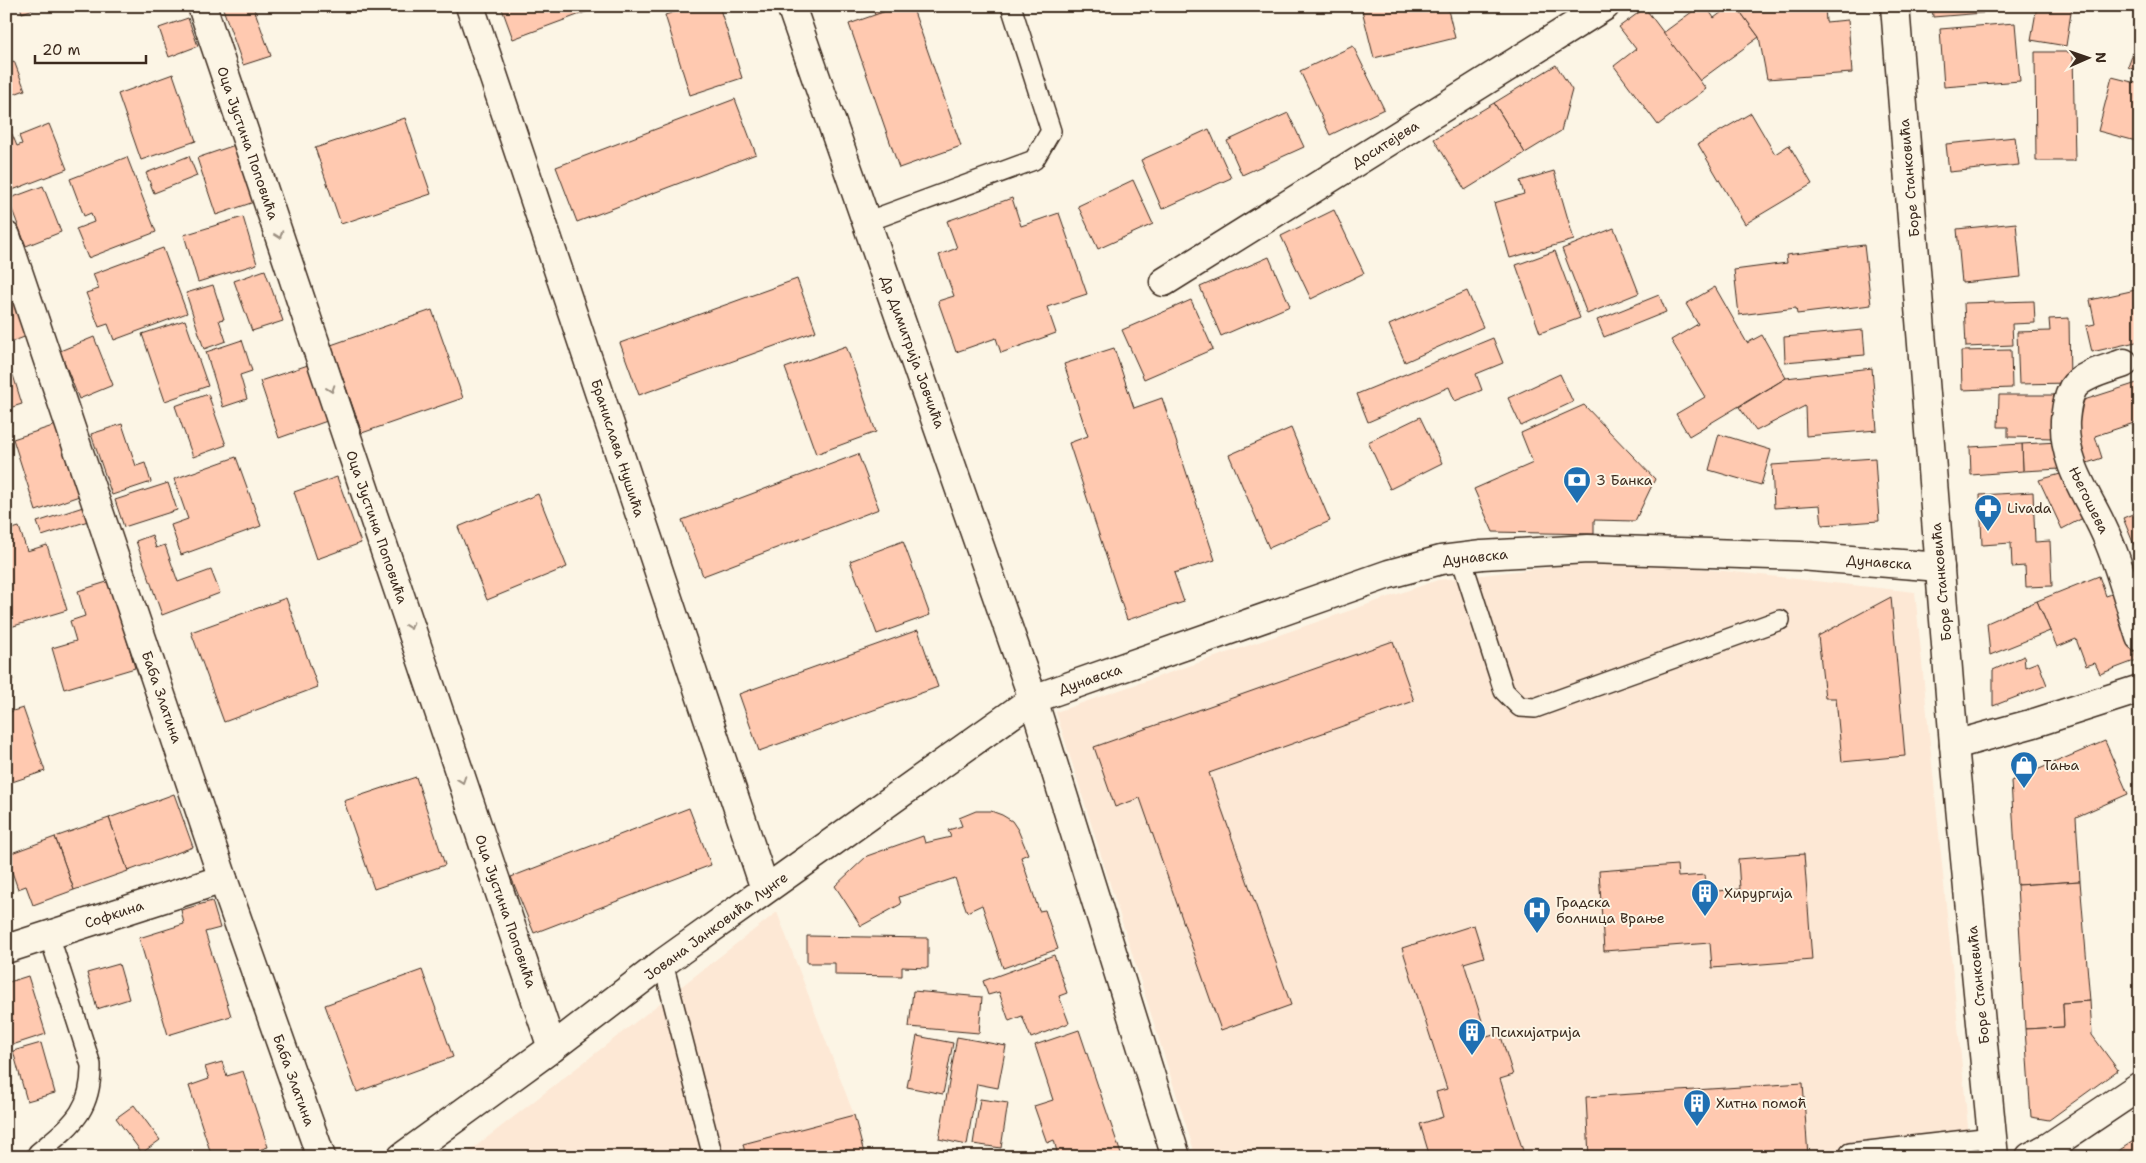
<svg xmlns="http://www.w3.org/2000/svg" width="2146" height="1163" font-family="'Shantell Sans',sans-serif">
	<style>
		.built { fill: #fde8d5 }
		.building { fill: #ffc9b0; stroke: #3b2a1e }
		.lines { fill: none; stroke-linecap: round; stroke-linejoin: round }
		.lane-casing { stroke: #3b2a1e; stroke-width: 22 }
		.street-casing { stroke: #3b2a1e; stroke-width: 31 }
		.secondary-casing { stroke: #3b2a1e; stroke-width: 31 }
		.lane { stroke: #fcf5e5; stroke-width: 19 }
		.street { stroke: #fcf5e5; stroke-width: 28 }
		.secondary { stroke: #fcf5e5; stroke-width: 28 }
		.oneway { stroke: #9c9082 }
		.labels { text-anchor: middle; stroke-width: 4; stroke-linejoin: round; paint-order: stroke }
		.street-label { font-size: 14px; fill: #3b2a1e; stroke: #fcf5e5 }
		.poi-label { font-size: 14px; fill: #3b2a1e; stroke: #fcf5e5; text-anchor: start }
	</style>
	<rect width="100%" height="100%" fill="#fcf5e5"/>
	<filter id="ink" filterUnits="userSpaceOnUse"><feTurbulence type="fractalNoise" baseFrequency=".02" numOctaves="2"/><feDisplacementMap in="SourceGraphic" scale="10" xChannelSelector="R" yChannelSelector="G"/><feConvolveMatrix kernelMatrix="1 2 1 2 8 2 1 2 1" color-interpolation-filters="sRGB"/></filter>
	<g filter="url(#ink)">
		<g class="built">
			<path d="M1587 563 1669 565 1915 592 1971 1157H1196L1056 712 1438 580Z"/>
			<path d="M777 912 854 1115 865 1157H462Z"/>
		</g>
		<g class="building">
			<path d="M20 6H42L22 13Z"/>
			<path d="M151 6H168L153 11Z"/>
			<path d="M222 6H253L271 56 243 65Z"/>
			<path d="M501 6H602L513 39Z"/>
			<path d="M693 6H719L742 78 690 95 665 15Z"/>
			<path d="M872 6H900L875 15Z"/>
			<path d="M900 6H912L961 146 899 168 849 24Z"/>
			<path d="M1321 6H1342L1322 11Z"/>
			<path d="M1361 6H1447L1455 38 1374 58Z"/>
			<path d="M1700 6H1706L1714 18 1730 6H1736L1759 37 1699 81 1663 33Z"/>
			<path d="M1736 6H1825L1826 22 1848 20 1852 73 1767 79 1759 37Z"/>
			<path d="M1932 6H1983V13L1933 17Z"/>
			<path d="M2037 6H2072L2066 46 2031 40Z"/>
			<path d="M1645 8 1706 89 1658 125 1614 66 1636 49 1619 27Z"/>
			<path d="M188 18 198 46 169 57 159 28Z"/>
			<path d="M2015 23 2020 81 1944 87 1940 29Z"/>
			<path d="M2140 34V72L2128 67Z"/>
			<path d="M1353 46 1384 109 1330 135 1300 71Z"/>
			<path d="M2035 52H2073L2075 161H2036Z"/>
			<path d="M14 61 25 90 6 97V64Z"/>
			<path d="M1556 65 1572 90 1561 131 1525 153 1494 103Z"/>
			<path d="M173 74 196 141 141 160 118 94Z"/>
			<path d="M2112 77 2140 84V142L2098 131Z"/>
			<path d="M735 99 756 154 577 222 556 167Z"/>
			<path d="M1494 103 1525 153 1465 190 1434 139Z"/>
			<path d="M1288 113 1304 147 1242 175 1227 141Z"/>
			<path d="M1751 113 1775 154 1789 145 1812 184 1745 224 1698 144Z"/>
			<path d="M405 118 431 194 341 224 315 148Z"/>
			<path d="M49 124 67 169 10 191 6 181V136L12 134 17 146 22 144 19 136Z"/>
			<path d="M1209 129 1231 178 1162 209 1141 160Z"/>
			<path d="M2015 137 2019 165 1949 172 1946 144Z"/>
			<path d="M235 145 254 202 216 215 197 158Z"/>
			<path d="M189 156 197 176 154 193 146 173Z"/>
			<path d="M127 157 156 232 88 258 76 229 94 222 91 213 84 216 70 179Z"/>
			<path d="M1554 171 1574 240 1510 258 1494 203 1524 194 1520 181Z"/>
			<path d="M1133 180 1153 224 1098 249 1078 206Z"/>
			<path d="M43 186 61 232 26 246 8 199Z"/>
			<path d="M1012 198 1021 226 1059 213 1087 294 1047 307 1056 333 1001 353 996 338 956 352 938 301 954 296 939 255 957 248 947 221Z"/>
			<path d="M1334 210 1364 273 1311 299 1281 236Z"/>
			<path d="M243 217 257 264 198 282 184 235Z"/>
			<path d="M2016 223 2021 277 1962 283 1957 229Z"/>
			<path d="M1614 228 1639 293 1587 314 1562 249Z"/>
			<path d="M1864 245 1871 305 1797 314 1796 308 1739 315 1734 270 1787 263 1786 255Z"/>
			<path d="M163 248 187 313 114 340 108 324 99 327 86 293 99 289 93 274Z"/>
			<path d="M1555 251 1580 318 1540 333 1516 265Z"/>
			<path d="M1269 257 1290 306 1221 336 1200 287Z"/>
			<path d="M265 270 283 321 252 331 234 281Z"/>
			<path d="M797 279 816 331 639 395 620 343Z"/>
			<path d="M213 285 224 319 219 320 226 341 204 349 186 293Z"/>
			<path d="M9 287 27 336 6 344V288Z"/>
			<path d="M1715 287 1747 343 1762 335 1786 378 1689 436 1676 414 1705 397 1671 340 1698 324 1686 304Z"/>
			<path d="M2140 289V341L2092 352 2086 326 2095 324 2090 300Z"/>
			<path d="M1467 291 1483 327 1405 362 1389 325Z"/>
			<path d="M1659 295 1666 312 1604 337 1597 320Z"/>
			<path d="M1191 300 1213 349 1144 379 1122 330Z"/>
			<path d="M2034 301 2035 323 2012 324 2013 345 1966 347 1964 303Z"/>
			<path d="M432 310 463 398 362 433 331 345Z"/>
			<path d="M2069 318 2070 383 2019 384 2017 332 2050 331 2049 319Z"/>
			<path d="M185 320 208 386 165 401 142 334Z"/>
			<path d="M1863 330 1865 355 1785 362 1784 337Z"/>
			<path d="M94 337 113 385 79 399 60 351Z"/>
			<path d="M1493 338 1503 363 1476 374 1482 390 1455 401 1449 387 1368 422 1357 394Z"/>
			<path d="M242 340 252 371 240 375 247 399 223 407 206 352Z"/>
			<path d="M846 346 876 432 816 454 785 368Z"/>
			<path d="M1114 348 1134 408 1162 398 1215 560 1174 573 1184 602 1127 620 1069 443 1088 436 1064 364Z"/>
			<path d="M2011 350 2012 388 1962 390 1961 351Z"/>
			<path d="M308 365 327 421 279 438 260 381Z"/>
			<path d="M1872 368 1877 430 1806 436 1805 406 1756 431 1739 407 1786 378Z"/>
			<path d="M1560 374 1573 402 1521 426 1508 398Z"/>
			<path d="M13 375 22 404 6 409V377Z"/>
			<path d="M2140 382V421L2095 436 2102 458 2084 464 2074 434 2081 401Z"/>
			<path d="M208 394 226 445 193 457 175 406Z"/>
			<path d="M1999 395H2055L2054 438 2008 437V427H1998Z"/>
			<path d="M1584 405 1655 479 1635 521 1594 520V534L1493 532 1474 489 1533 463 1521 433Z"/>
			<path d="M6 409 11 425 6 426Z"/>
			<path d="M1420 417 1442 463 1390 489 1368 442Z"/>
			<path d="M59 424 82 495 36 511 13 439Z"/>
			<path d="M122 424 136 466 145 463 151 482 112 495 91 434Z"/>
			<path d="M1291 428 1330 521 1269 548 1229 455Z"/>
			<path d="M1719 434 1771 450 1761 485 1709 470Z"/>
			<path d="M2058 442 2060 469 2023 471 2022 444Z"/>
			<path d="M2022 444 2023 471 1971 475 1970 447Z"/>
			<path d="M858 454 879 509 703 576 682 520Z"/>
			<path d="M236 457 261 526 181 555 171 525 188 519 174 479Z"/>
			<path d="M1875 458 1879 521 1822 525 1820 505 1774 508 1772 465Z"/>
			<path d="M2064 473 2083 518 2062 529 2039 480Z"/>
			<path d="M337 477 361 543 317 559 294 492Z"/>
			<path d="M168 483 177 510 124 527 115 500Z"/>
			<path d="M2033 492 2035 542 2050 541 2052 586 2026 587 2025 566 2012 567 2011 543 1982 545 1980 495Z"/>
			<path d="M538 494 567 567 487 600 458 527Z"/>
			<path d="M83 507 88 521 42 536 37 522Z"/>
			<path d="M2140 511V542L2134 545 2123 518Z"/>
			<path d="M19 527 27 551 47 545 67 610 7 628 6 531Z"/>
			<path d="M152 535 156 548 165 545 178 582 211 570 220 593 162 615 136 541Z"/>
			<path d="M903 541 930 615 877 634 850 561Z"/>
			<path d="M2099 576 2106 596 2112 594 2137 660 2100 674 2095 663 2086 666 2076 639 2057 647 2037 601Z"/>
			<path d="M110 581 135 668 64 689 52 648 76 641 70 621 85 616 78 591Z"/>
			<path d="M1891 597 1905 756 1842 762 1836 698H1825L1818 636Z"/>
			<path d="M286 598 318 687 224 722 191 632Z"/>
			<path d="M2037 601 2050 631 1990 655 1987 623Z"/>
			<path d="M918 630 938 687 759 751 739 694Z"/>
			<path d="M1393 641 1414 701 1209 773 1291 1005 1221 1030 1140 798 1115 807 1094 747Z"/>
			<path d="M2024 656 2025 667 2038 662 2047 685 1993 706V670Z"/>
			<path d="M6 661 13 680 6 682Z"/>
			<path d="M23 708 45 771 6 784V713Z"/>
			<path d="M2105 741 2128 794 2076 817 2080 881 2017 885 2011 781Z"/>
			<path d="M416 777 445 865 374 889 344 801Z"/>
			<path d="M174 794 193 847 128 871 109 818Z"/>
			<path d="M689 808 711 865 534 933 511 877Z"/>
			<path d="M976 811H991L1002 815 1012 821 1018 830 1028 854 1021 857 1039 911 1045 910 1058 949 1003 968 982 905 967 912 955 878 899 897 901 904 861 926 835 886 867 856 923 836 925 843 951 837 948 830 962 826 959 818Z"/>
			<path d="M109 818 128 871 74 890 55 837Z"/>
			<path d="M55 837 74 890 33 905 26 886 18 889 6 855Z"/>
			<path d="M1804 854 1812 960 1712 968 1710 943 1604 951 1599 871 1677 865 1678 877 1705 875 1707 892 1740 889 1738 859Z"/>
			<path d="M2080 881 2090 1001 2063 1003 2064 1027 2025 1029 2017 885Z"/>
			<path d="M212 901 220 928 205 932 231 1016 168 1035 139 938 184 924 181 910Z"/>
			<path d="M1474 925 1484 957 1464 963 1487 1037 1500 1033 1513 1075 1500 1079 1525 1157H1430L1420 1124 1443 1117 1436 1092 1447 1089 1402 948Z"/>
			<path d="M807 936 928 938V968L902 967V976L835 975V963H807Z"/>
			<path d="M1054 955 1067 993 1059 996 1069 1023 1031 1038 1022 1016 1009 1021 999 992 988 995 983 981Z"/>
			<path d="M119 964 129 999 97 1009 87 973Z"/>
			<path d="M422 970 453 1057 357 1092 325 1005Z"/>
			<path d="M28 976 46 1034 6 1047V983Z"/>
			<path d="M913 991 982 997 979 1033 909 1027Z"/>
			<path d="M2090 1001 2092 1035 2118 1070 2049 1120 2031 1117 2025 1029 2064 1027 2063 1003Z"/>
			<path d="M1079 1030 1122 1157H1043L1057 1152 1054 1140 1047 1143 1034 1106 1053 1100 1035 1045Z"/>
			<path d="M917 1036 953 1043 943 1094 907 1087Z"/>
			<path d="M957 1037 1006 1046 998 1088 977 1084 967 1145 939 1139Z"/>
			<path d="M41 1043 55 1093 27 1101 13 1051Z"/>
			<path d="M222 1062 227 1076 243 1071 268 1147 256 1151 257 1157H212L189 1086 209 1079 205 1067Z"/>
			<path d="M1803 1083 1808 1157H1589L1586 1097Z"/>
			<path d="M980 1099 1008 1103 1001 1148 973 1144Z"/>
			<path d="M134 1105 160 1140 142 1153 116 1118Z"/>
			<path d="M854 1115 865 1157H746L743 1144Z"/>
			<path d="M2138 1138 2140 1142V1157H2109Z"/>
		</g>
		<g class="lines">
			<g class="lane-casing">
				<g id="lane">
					<path d="M866 222 1034 160 1051 131 1011 6"/>
					<path d="M1461 558 1504 691 1520 707 1535 708 1780 620"/>
					<path d="M663 963 713 1157"/>
					<path d="M38 1153C71 1125 92 1112 91 1065L49 935"/>
					<path d="M1850 1153 1992 1137"/>
				</g>
			</g>
			<g class="street-casing">
				<g id="street">
					<path d="M202 6 552 1048"/>
					<path d="M470 6 765 889"/>
					<path d="M791 6 1033 699 1176 1157"/>
					<path d="M6 236 223 879 321 1157"/>
					<path d="M1164 282 1605 6"/>
					<path d="M2124 363C2109 369 2082 374 2073 388 2067 399 2066 410 2065 421 2063 468 2093 501 2109 542 2122 573 2130 606 2140 637"/>
					<path d="M1954 745 2034 723 2140 689"/>
					<path d="M6 949 223 879"/>
					<path d="M402 1157 552 1048 663 963 1033 699 1389 574 1441 560 1482 555 1588 549 1800 556 1940 567"/>
					<path d="M2030 1157 2049 1147 2140 1086"/>
				</g>
			</g>
			<g class="secondary-casing">
				<path id="secondary" d="M1895 6 1954 745 1994 1157"/>
			</g>
			<use href="#lane" class="lane"/>
			<use href="#street" class="street"/>
			<use href="#secondary" class="secondary"/>
		</g>
		<defs><path id="oneway-chevron" d="M-2-3.5L2.5 0L-2 3.5" fill="none" stroke-width="1.6" stroke-linecap="round" stroke-linejoin="round" transform="scale(1.25)"/></defs>
		<g class="oneway">
			<use href="#oneway-chevron" transform="translate(279 235) rotate(71)"/>
			<use href="#oneway-chevron" transform="translate(331 389) rotate(71)"/>
			<use href="#oneway-chevron" transform="translate(410 626) rotate(71)"/>
			<use href="#oneway-chevron" transform="translate(462 780) rotate(71)"/>
		</g>
	</g>
	<defs>
		<g id="bank-pin" transform="scale(1.4375)"><path d="M0 17L-7.5 6A9.5 9.5 0 1 1 7.5 6Z" fill="#1f6fb2" stroke="#fcf5e5"/><path d="M-6-4H6V4H-6ZM0-2.3a2.3 2.3 0 1 0 0 4.6a2.3 2.3 0 1 0 0-4.6Z" fill="#fff"/></g>
		<g id="pharmacy-pin" transform="scale(1.4375)"><path d="M0 17L-7.5 6A9.5 9.5 0 1 1 7.5 6Z" fill="#1f6fb2" stroke="#fcf5e5"/><path d="M-2-6h4v4h4v4h-4v4h-4v-4h-4v-4h4Z" fill="#fff"/></g>
		<g id="shop-pin" transform="scale(1.4375)"><path d="M0 17L-7.5 6A9.5 9.5 0 1 1 7.5 6Z" fill="#1f6fb2" stroke="#fcf5e5"/><path d="M-5-2.5h2.3a2.7 3.5 0 0 1 5.4 0H5L5.5 6h-11ZM-1.5-2.5h3a1.5 2.3 0 0 0-3 0Z" fill="#fff"/></g>
		<g id="building-pin" transform="scale(1.4375)"><path d="M0 17L-7.5 6A9.5 9.5 0 1 1 7.5 6Z" fill="#1f6fb2" stroke="#fcf5e5"/><path d="M-4-6H4V6H1V3H-1V6H-4ZM-2.5-4.3h1.7v1.8h-1.7ZM.8-4.3h1.7v1.8H.8ZM-2.5-1h1.7V.8h-1.7ZM.8-1h1.7V.8H.8Z" fill="#fff"/></g>
		<g id="hospital-pin" transform="scale(1.4375)"><path d="M0 17L-7.5 6A9.5 9.5 0 1 1 7.5 6Z" fill="#1f6fb2" stroke="#fcf5e5"/><path d="M-5-5h3v3.5h4V-5h3V5h-3V1.5h-4V5h-3Z" fill="#fff"/></g>
	</defs>
	<g fill-rule="evenodd">
		<use href="#bank-pin" x="1577" y="480"/>
		<use href="#pharmacy-pin" x="1988" y="508"/>
		<use href="#shop-pin" x="2024" y="765"/>
		<use href="#building-pin" x="1705" y="893"/>
		<use href="#hospital-pin" x="1537" y="910"/>
		<use href="#building-pin" x="1472" y="1032"/>
		<use href="#building-pin" x="1697" y="1103"/>
	</g>
	<g class="labels">
		<g class="street-label">
			<text transform="translate(248 143) rotate(71)" y="5">Оца Јустина Поповића</text>
			<text transform="translate(1385 144) rotate(-32)" y="5">Доситејева</text>
			<text transform="translate(1909 178) rotate(-95)" y="5">Боре Станковића</text>
			<text transform="translate(913 352) rotate(70)" y="5">Др Димитрија Јовчића</text>
			<text transform="translate(618 448) rotate(72)" y="5">Бранислава Нушића</text>
			<text transform="translate(2089 500) rotate(64)" y="5">Његошева</text>
			<text transform="translate(377 527) rotate(71)" y="5">Оца Јустина Поповића</text>
			<text transform="translate(1475 557) rotate(-6)" y="5">Дунавска</text>
			<text transform="translate(1879 562) rotate(4)" y="5">Дунавска</text>
			<text transform="translate(1941 582) rotate(-95)" y="5">Боре Станковића</text>
			<text transform="translate(1090 679) rotate(-19)" y="5">Дунавска</text>
			<text transform="translate(162 697) rotate(71)" y="5">Баба Златина</text>
			<text transform="translate(506 911) rotate(71)" y="5">Оца Јустина Поповића</text>
			<text transform="translate(114 914) rotate(-18)" y="5">Софкина</text>
			<text transform="translate(716 926) rotate(-36)" y="5">Јована Јанковића Лунге</text>
			<text transform="translate(1978 985) rotate(-96)" y="5">Боре Станковића</text>
			<text transform="translate(294 1080) rotate(70)" y="5">Баба Златина</text>
		</g>
		<g class="poi-label">
			<text x="1596" y="485">3 Банка</text>
			<text x="2007" y="513">Livada</text>
			<text x="2043" y="770">Тања</text>
			<text x="1724" y="898">Хирургија</text>
			<text x="1556" y="907">Градска<tspan x="1556" dy="16">болница Врање</tspan></text>
			<text x="1491" y="1037">Психијатрија</text>
			<text x="1716" y="1108">Хитна помоћ</text>
		</g>
	</g>
	<rect width="2146" height="1163" fill="none" stroke="#fcf5e5" stroke-width="25"/>
	<rect x="12" y="12" width="2121" height="1138" fill="none" stroke="#3b2a1e" stroke-width="2" filter="url(#ink)"/>
	<g transform="translate(2088 58) rotate(88)" stroke="#fcf5e5" stroke-width="4" paint-order="stroke">
	<path d="M0-4L9 19L0 12L-9 19Z" fill="#3b2a1e"/>
	<text y="-8" font-size="14" font-weight="bold" text-anchor="middle" fill="#3b2a1e">N</text>
	</g>
	<path d="M35 55v8h111v-8" fill="none" stroke="#3b2a1e" stroke-width="2.5"/>
	<text x="42" y="55" font-size="15" fill="#3b2a1e" stroke="#fcf5e5" stroke-width="4" paint-order="stroke">20 m</text>
</svg>
